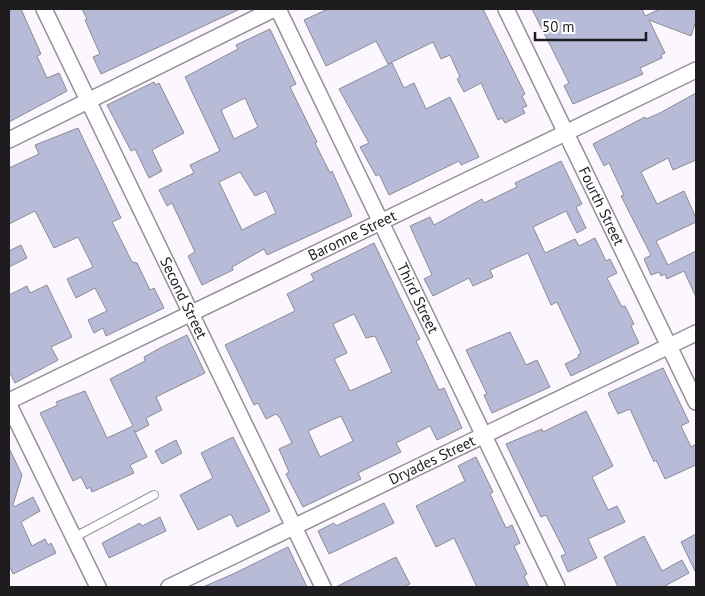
<svg xmlns="http://www.w3.org/2000/svg" width="705" height="596" font-family="'PT Sans',sans-serif">
	<style>
		.building { fill: #b7bbd8; stroke: #8a8b95; fill-rule: evenodd }
		.lines { fill: none; stroke-linecap: round; stroke-linejoin: round }
		.service-casing { stroke: #969099; stroke-width: 10 }
		.minor-casing { stroke: #969099; stroke-width: 18 }
		.service { stroke: #fff; stroke-width: 8 }
		.minor { stroke: #fff; stroke-width: 15 }
		.labels { text-anchor: middle; stroke-width: 4; stroke-linejoin: round; paint-order: stroke }
		.street-label { font-size: 15px; fill: #1f1c20; stroke: #fff }
	</style>
	<rect width="100%" height="100%" fill="#fcf6fe"/>
	<g class="building">
		<path d="M9 9H21L41 54 37 56 47 78 59 73 67 91 9 122Z"/>
		<path d="M82 9H240L101 74 93 57 100 54 85 20 87 19Z"/>
		<path d="M328 9H483L525 94 522 96 527 106 522 108 525 113 505 123 502 118 498 120 481 83 464 92 457 79 460 77 450 55 441 59 433 42 388 64 376 41 326 66 304 20Z"/>
		<path d="M532 9H642L645 16 660 9H696V21L691 36 649 20 665 53 661 55 662 58 640 68 643 74 573 104 564 86 569 83Z"/>
		<path d="M270 29 296 84 290 87 317 142 315 143 330 173 332 171 352 216 267 255 264 249 232 267 233 270 202 285 188 256 195 252 172 203 167 206 159 190 194 173 190 165 220 151 185 77 238 49 236 45ZM245 98 258 127 234 139 221 110ZM240 172 255 196 266 191 276 213 242 230 219 182Z"/>
		<path d="M392 63 404 88 414 83 426 109 450 97 479 157 461 165 459 161 389 195 379 174 376 176 360 147 369 143 339 89Z"/>
		<path d="M154 82 156 85 159 83 184 133 152 150 162 171 149 178 135 149 131 151 107 105Z"/>
		<path d="M696 93V160L673 170 668 158 641 172 657 204 684 191 696 218V222L656 241 668 265 696 251V297L684 271 667 279 665 274 661 276 659 272 651 275 644 259 651 255 621 196 624 195 609 163 604 166 593 144 645 117 646 119 660 113Z"/>
		<path d="M78 128 121 218 112 222 132 262 137 263 150 290 154 288 164 308 106 336 103 328 94 333 88 320 107 311 95 288 76 298 67 279 93 267 78 237 54 248 35 211 9 224V168L39 154 35 145Z"/>
		<path d="M561 161 582 204 576 207 586 228 577 233 566 211 533 227 545 253 575 239 579 246 595 238 606 261 610 259 617 273 607 278 622 307 625 306 634 324 631 326 639 343 571 376 565 364 579 357 578 355 581 353 557 302 551 305 528 253 490 270 493 277 473 286 469 278 433 296 424 279 432 275 410 226 430 217 434 225 482 199 484 203 517 187 515 183Z"/>
		<path d="M374 243 420 339 416 341 439 390 444 388 462 428 437 440 430 426 396 443 401 452 358 473 361 479 303 507 286 474 289 472 279 449 292 443 280 418 276 414 266 419 258 403 254 405 225 345 295 311 287 294 314 280 311 274ZM354 314 366 338 375 336 392 372 350 391 334 359 347 353 333 324ZM341 416 353 441 320 457 308 431Z"/>
		<path d="M21 245 27 258 9 267V251Z"/>
		<path d="M47 285 72 337 51 347 58 360 15 383 9 371V295L27 286 30 293Z"/>
		<path d="M510 332 526 365 537 360 550 387 492 413 484 395 487 394 466 350Z"/>
		<path d="M187 335 205 373 156 397 162 410 146 418 149 425 136 432 134 430 147 457 130 465 134 473 92 492 90 487 87 489 81 477 73 481 40 413 58 405 56 402 85 391 107 438 133 426 110 379 145 361 144 357 160 348Z"/>
		<path d="M663 368 689 422 681 426 691 447 696 444V465L665 479 656 460 654 462 630 409 618 414 608 393Z"/>
		<path d="M586 411 613 466 592 477 608 510 617 506 625 522 588 539 597 558 568 572 561 556 566 554 546 515 541 517 506 444 542 429 543 432Z"/>
		<path d="M233 437 270 511 237 527 231 514 198 530 180 495 213 478 201 453Z"/>
		<path d="M176 440 182 453 162 464 155 451Z"/>
		<path d="M9 448 22 475 13 505 14 507 33 497 40 511 21 522 32 546 45 539 48 545 51 543 56 553 13 574 9 565Z"/>
		<path d="M476 457 493 492 490 494 506 528 512 525 520 543 514 546 527 574 524 576 529 587H477L454 538 436 547 416 506 465 481 458 466Z"/>
		<path d="M384 503 394 523 329 554 318 531 334 523 336 526Z"/>
		<path d="M160 517 166 531 109 558 102 543 140 523 142 526Z"/>
		<path d="M696 534V573L681 542Z"/>
		<path d="M644 536 662 571 682 560 689 573 663 587H618L604 557Z"/>
		<path d="M288 547 307 587H203L233 574Z"/>
		<path d="M396 557 410 584 402 587H336Z"/>
	</g>
	<g class="lines">
		<g class="service-casing">
			<path id="service" d="M73 538 154 495"/>
		</g>
		<g class="minor-casing">
			<g id="minor">
				<path id="s1" d="M44 9 323 587"/>
				<path id="s2" d="M278 9 557 587"/>
				<path id="s3" d="M506 9 696 402"/>
				<path d="M9 140 274 9"/>
				<path id="s4" d="M9 401 696 70"/>
				<path d="M9 405 98 587"/>
				<path id="s5" d="M169 587 696 333"/>
			</g>
		</g>
		<use href="#service" class="service"/>
		<use href="#minor" class="minor"/>
	</g>
	<g class="labels">
		<g class="street-label">
			<text dy="5" stroke="none"><textPath href="#s3" startOffset="219">Fourth Street</textPath></text>
			<text dy="5" stroke="none"><textPath href="#s4" startOffset="381">Baronne Street</textPath></text>
			<text dy="5" stroke="none"><textPath href="#s1" startOffset="321">Second Street</textPath></text>
			<text dy="5" stroke="none"><textPath href="#s2" startOffset="321">Third Street</textPath></text>
			<text dy="5" stroke="none"><textPath href="#s5" startOffset="292">Dryades Street</textPath></text>
		</g>
	</g>
	<rect width="705" height="596" fill="none" stroke="#1f1c20" stroke-width="20"/>
	<path d="M535 32v8h111v-8" fill="none" stroke="#1f1c20" stroke-width="2.5"/>
	<text x="542" y="32" font-size="15" fill="#1f1c20" stroke="#ffffff" stroke-width="4" paint-order="stroke">50 m</text>
</svg>
